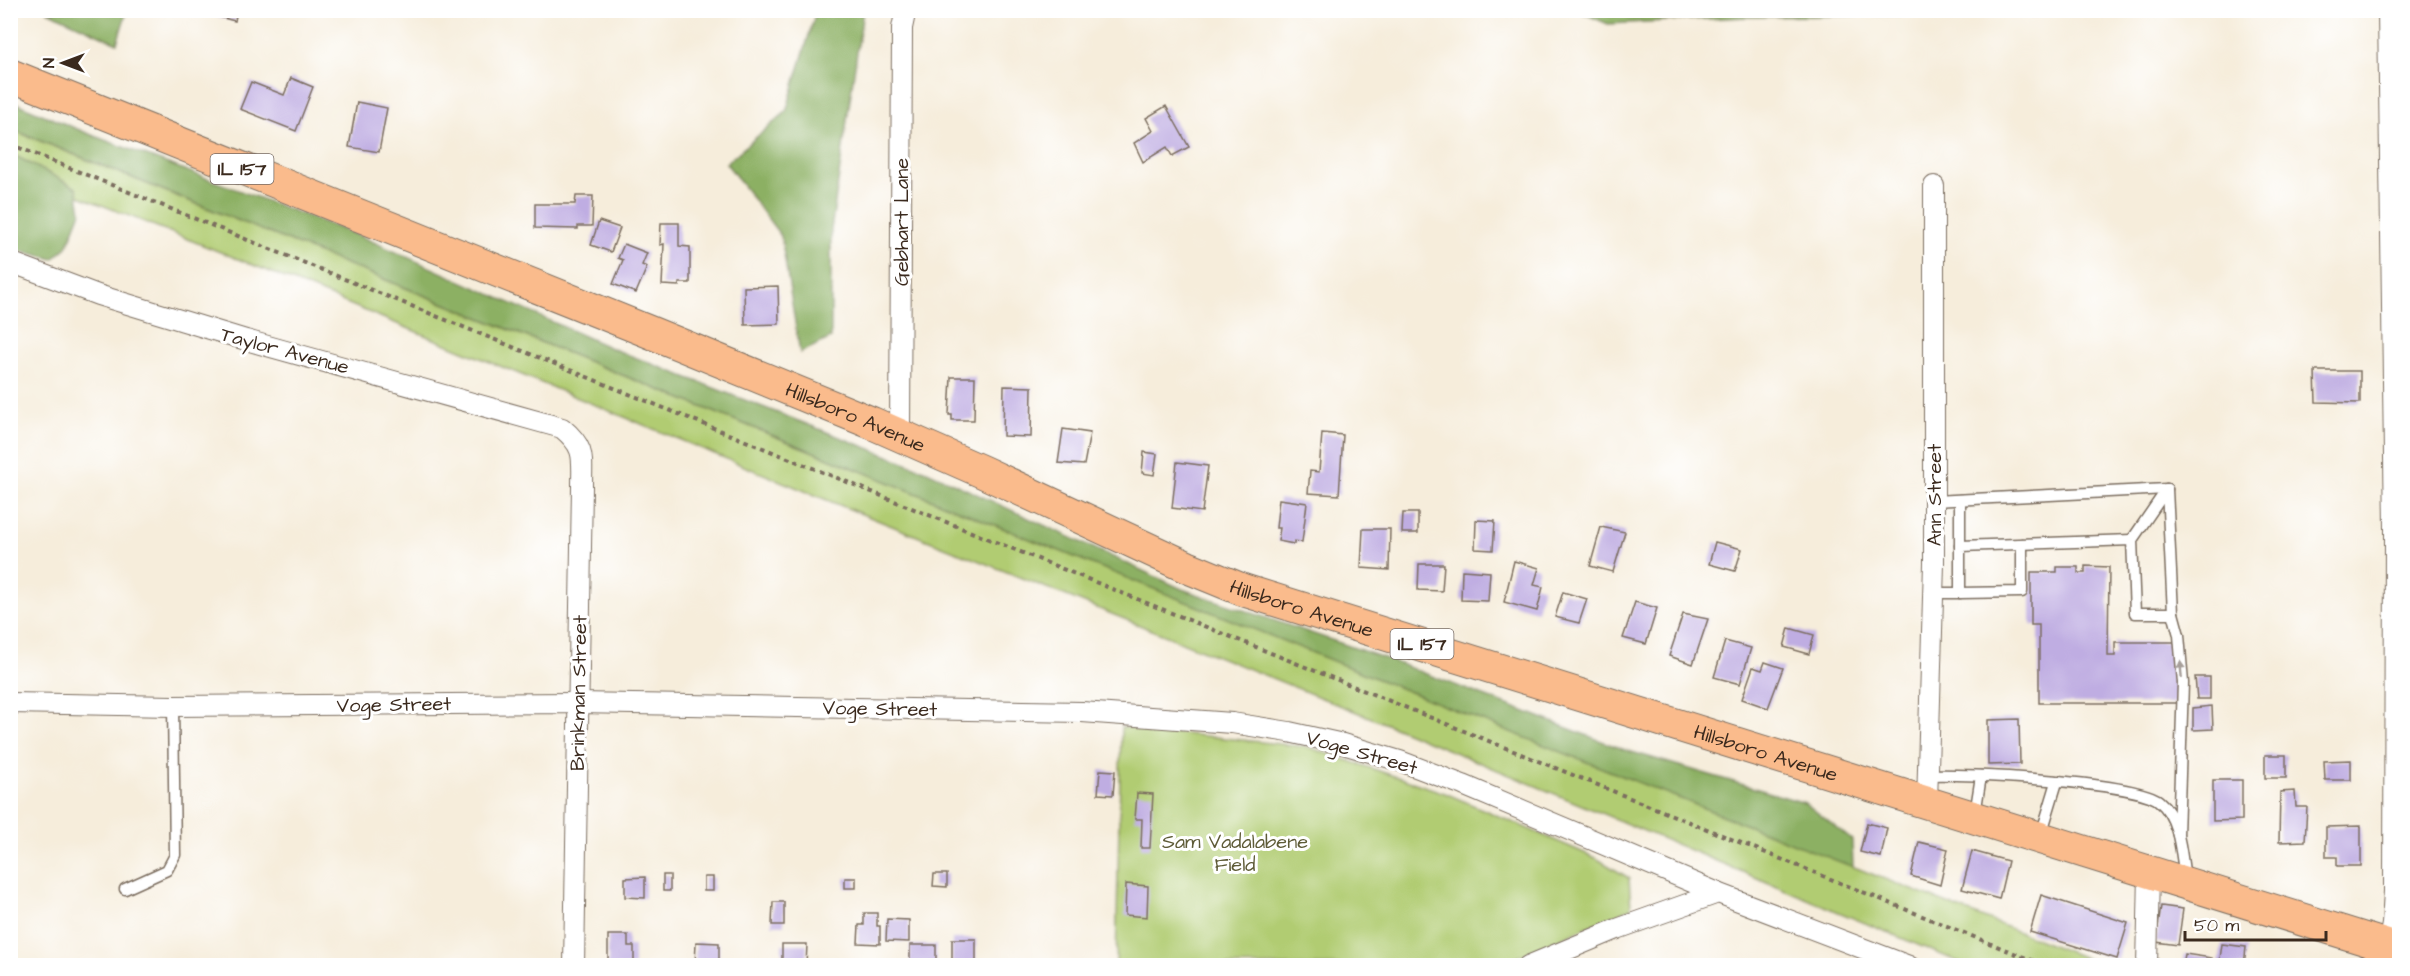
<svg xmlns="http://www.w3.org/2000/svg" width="2410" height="976" font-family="'Architects Daughter',sans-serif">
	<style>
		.green { fill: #b1cc72; stroke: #767b48; stroke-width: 1.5 }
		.forest { fill: #8cb064; stroke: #646d41; stroke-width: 1.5 }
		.building { fill: #bfade2 }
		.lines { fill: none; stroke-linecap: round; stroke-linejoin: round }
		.service-casing { stroke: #7c6e60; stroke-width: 13 }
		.minor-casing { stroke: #7c6e60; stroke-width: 22 }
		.primary-casing { stroke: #7c6e60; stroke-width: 34 }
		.path { stroke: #7c6e60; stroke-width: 4; stroke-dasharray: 4.5 4.5; stroke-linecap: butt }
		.service { stroke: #fff; stroke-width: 10 }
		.minor { stroke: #fff; stroke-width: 20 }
		.primary { stroke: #fabb8c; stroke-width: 32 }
		.oneway { fill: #a79f9a }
		.labels { text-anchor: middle; stroke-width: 6; stroke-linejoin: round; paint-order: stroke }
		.shield { fill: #fff; stroke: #766a62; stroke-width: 1.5 }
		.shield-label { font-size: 18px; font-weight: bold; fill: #3b2a1e }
		.street-label { font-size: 20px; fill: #3b2a1e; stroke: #fff }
		.park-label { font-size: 20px; fill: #5e5b37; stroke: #fff }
	</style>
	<rect width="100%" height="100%" fill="#fff"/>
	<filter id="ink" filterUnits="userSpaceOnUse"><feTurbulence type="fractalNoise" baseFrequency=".0167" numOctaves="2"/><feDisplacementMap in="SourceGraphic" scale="12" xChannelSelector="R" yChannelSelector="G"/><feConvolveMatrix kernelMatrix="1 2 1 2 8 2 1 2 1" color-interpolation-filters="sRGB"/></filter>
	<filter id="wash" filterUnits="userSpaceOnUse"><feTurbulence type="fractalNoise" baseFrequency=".008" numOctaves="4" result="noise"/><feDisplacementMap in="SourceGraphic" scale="24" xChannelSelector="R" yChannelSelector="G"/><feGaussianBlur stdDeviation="1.35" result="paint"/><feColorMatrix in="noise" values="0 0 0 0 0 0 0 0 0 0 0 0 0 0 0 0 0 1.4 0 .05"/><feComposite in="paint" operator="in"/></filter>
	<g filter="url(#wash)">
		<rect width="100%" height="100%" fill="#f6eddb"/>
		<g class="green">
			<path d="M10 129 1450 708 2103 965H1966L1394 727 822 498 268 271 11 169Z"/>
			<path d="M1121 727 1308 747 1445 793 1596 858 1629 878 1631 908 1499 965 1116 966Z"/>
		</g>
		<g class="forest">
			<path d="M47 11 127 10V11L117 43Z"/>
			<path d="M816 11H863L831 230V338L800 353 781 236 726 163 786 112Z"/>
			<path d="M1578 11H2023L1962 14 1746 17 1608 24Z"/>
			<path d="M11 101 94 136 360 236 611 348 927 471 1182 589 1387 659 1625 750 1805 803 1852 840 1853 867 1450 708 11 129Z"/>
			<path d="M10 153 77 188 81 212 67 247 53 259 11 248Z"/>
		</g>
		<g id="blocks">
			<g class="building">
				<path d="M208 10H237L235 21 207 14Z"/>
				<path d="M291 78 313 87 296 131 240 109 251 82 284 95Z"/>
				<path d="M357 102 387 108 379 152 349 147Z"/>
				<path d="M1166 106 1189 147 1172 156 1167 147 1143 162 1134 143 1153 131 1146 118Z"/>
				<path d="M576 196H593L592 226H578V229L535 228V204H575Z"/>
				<path d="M599 221 620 228 611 252 591 245Z"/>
				<path d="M661 223H679V246L690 247V283H679V286L662 285 664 244 660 245Z"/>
				<path d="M624 244 647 253 642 265 647 267 636 293 613 284 623 260 618 258Z"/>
				<path d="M778 286 779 324 745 325 744 287Z"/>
				<path d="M2315 371H2360V403L2316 402Z"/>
				<path d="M951 377H975L974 420H952V415H949Z"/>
				<path d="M1004 386 1032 387 1031 437 1003 436Z"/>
				<path d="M1063 429 1090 433 1084 465 1058 463Z"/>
				<path d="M1322 433 1343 435 1339 495 1308 493 1310 471 1319 472Z"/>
				<path d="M1144 452 1157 454 1154 475 1142 473Z"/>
				<path d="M1177 462 1208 466 1202 512 1172 508Z"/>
				<path d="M1279 499 1307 503 1302 542 1294 541V544L1278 541 1280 528H1276Z"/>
				<path d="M1403 513H1418V533H1402Z"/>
				<path d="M1476 520 1495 521 1493 550 1475 549Z"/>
				<path d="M1601 527 1625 532 1613 572 1590 566Z"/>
				<path d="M1363 529H1390L1389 570 1361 568Z"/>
				<path d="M1715 542 1742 549 1735 571 1709 564Z"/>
				<path d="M1514 561 1539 568 1534 585 1543 587 1537 611 1504 602Z"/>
				<path d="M1419 564H1444L1442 591 1418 590Z"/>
				<path d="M2085 566 2109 567 2108 656H2115V642H2178V703H2039V625H2031V572H2057V567H2078V573H2085Z"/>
				<path d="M1462 570 1490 572 1488 601 1461 600Z"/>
				<path d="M1563 592 1587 599 1579 623 1555 617Z"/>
				<path d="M1635 602 1657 608 1646 644 1623 638Z"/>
				<path d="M1683 614 1708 619 1693 664 1669 656Z"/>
				<path d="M1789 628 1814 635 1809 654 1784 647Z"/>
				<path d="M1725 641 1751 648 1740 684 1714 677Z"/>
				<path d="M1765 662 1783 668 1768 708 1742 699 1753 667 1762 670Z"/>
				<path d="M2195 677H2210V699H2197Z"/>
				<path d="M2212 706 2213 729 2193 730V708Z"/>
				<path d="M2019 719 2020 764 1988 765V720Z"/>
				<rect x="2265" y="755" width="21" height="23"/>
				<path d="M2351 760V780H2325L2324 761Z"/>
				<path d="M1100 770 1115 771 1113 795 1098 794Z"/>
				<path d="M2213 780H2242V820L2213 821Z"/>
				<path d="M2295 791 2296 807H2307L2305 841 2279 842 2280 792Z"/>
				<path d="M1137 793 1153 794 1150 848H1141L1142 819H1135Z"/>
				<path d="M1867 823 1887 828 1881 857 1860 852Z"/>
				<path d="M2361 826V866H2337V857H2326V827Z"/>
				<path d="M1919 842 1948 849 1940 885 1911 876Z"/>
				<path d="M1972 851 2008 861 1999 899 1962 889Z"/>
				<path d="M934 874H947V887L933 886Z"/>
				<rect x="663" y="875" width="7" height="16"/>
				<path d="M645 877V898L625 897V878Z"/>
				<rect x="704" y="877" width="9" height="14"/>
				<rect x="845" y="878" width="11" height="10"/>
				<path d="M1126 884 1148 886 1147 917 1125 915Z"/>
				<path d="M2041 895 2128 923 2117 959 2030 932Z"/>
				<path d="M773 902H784V925H772Z"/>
				<path d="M2161 906 2183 909 2178 945 2156 942Z"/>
				<path d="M864 913H877V926H880V944L858 943 859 925H864Z"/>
				<path d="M887 919 909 920V942L886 941Z"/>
				<path d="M608 935H628V946H634V966H608Z"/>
				<rect x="952" y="939" width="24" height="27"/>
				<path d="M696 942 719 943V966H695Z"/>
				<path d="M782 944H807L806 966H782Z"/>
				<path d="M2222 944 2246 947 2244 966H2219Z"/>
				<rect x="910" y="945" width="26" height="21"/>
				<path d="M2185 954 2212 958 2210 966H2183Z"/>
			</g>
		</g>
	</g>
	<g filter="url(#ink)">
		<use href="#blocks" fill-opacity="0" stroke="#7c6e60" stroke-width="1.5"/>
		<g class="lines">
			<g class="service-casing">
				<g id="service">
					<path d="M1960 500V546"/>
					<path d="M1934 501 2167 489 2173 613 2179 635 2183 683 2178 835"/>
					<path d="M2132 540 2167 489"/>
					<path d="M1932 593H1960V546L2132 540 2135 613H2173"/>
					<path d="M1960 593 2022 592V544"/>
					<path d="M1928 775C1965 773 2136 782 2159 801 2180 818 2181 854 2185 878"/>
					<path d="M1975 814 1981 776"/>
					<path d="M2041 835 2057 782"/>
					<path d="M125 889 167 870 175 855 173 706"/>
				</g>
			</g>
			<g class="minor-casing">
				<g id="minor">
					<path d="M10 262 98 295 246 340 562 428C586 448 582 457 582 487L574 966"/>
					<path d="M900 435 902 28 905 14 909 10"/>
					<path d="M10 703 173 706 578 703 1082 712 1232 723 1289 732 1343 744 1400 761 1463 785 1718 893"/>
					<path d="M1927 803 1934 563V186"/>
					<path d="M2388 946 2392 924 2394 891 2395 530 2388 10"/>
					<path d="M1528 966 1617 929 1718 893 1909 966"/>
					<path d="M2147 966 2149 873"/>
				</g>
			</g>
			<g class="primary-casing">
				<g id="primary">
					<path id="s1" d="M10 75 647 331 872 423 983 472 1187 567 1243 590 2400 950"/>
				</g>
			</g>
			<path class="path" d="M10 144 2046 966"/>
			<use href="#service" class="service"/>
			<use href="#minor" class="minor"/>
			<use href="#primary" class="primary"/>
		</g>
		<defs><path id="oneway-solid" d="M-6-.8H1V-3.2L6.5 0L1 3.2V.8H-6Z" transform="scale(1.5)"/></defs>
		<use class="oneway" href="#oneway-solid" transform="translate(2181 670) rotate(-95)"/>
	</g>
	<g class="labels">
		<g class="shield">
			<rect x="210.5" y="154" width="63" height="30" rx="4.5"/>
			<rect x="1390.5" y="629" width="63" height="30" rx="4.5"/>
		</g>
		<g class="shield-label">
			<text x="242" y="175">IL 157</text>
			<text x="1422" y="650">IL 157</text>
		</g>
		<g class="street-label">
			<text transform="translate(901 222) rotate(-90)" y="7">Gebhart Lane</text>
			<text transform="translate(285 350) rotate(15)" y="7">Taylor Avenue</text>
			<text dy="7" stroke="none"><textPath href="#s1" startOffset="912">Hillsboro Avenue</textPath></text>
			<text transform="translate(1934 495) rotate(-90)" y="7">Ann Street</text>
			<text dy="7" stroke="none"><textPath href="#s1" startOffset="1398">Hillsboro Avenue</textPath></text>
			<text transform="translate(578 693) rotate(-89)" y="7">Brinkman Street</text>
			<text transform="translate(394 704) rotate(-1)" y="7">Voge Street</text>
			<text transform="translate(880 708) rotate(1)" y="7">Voge Street</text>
			<text transform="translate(1362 752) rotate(16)" y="7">Voge Street</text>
			<text dy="7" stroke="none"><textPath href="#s1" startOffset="1884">Hillsboro Avenue</textPath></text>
		</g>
		<g class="park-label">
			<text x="1235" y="848">Sam Vadalabene<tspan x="1235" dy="23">Field</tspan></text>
		</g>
	</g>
	<rect width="2410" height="976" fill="none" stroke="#fff" stroke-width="36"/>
	<g transform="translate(63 63) rotate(270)" stroke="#ffffff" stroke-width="4.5" paint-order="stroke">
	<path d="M0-4.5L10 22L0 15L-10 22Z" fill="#3b2a1e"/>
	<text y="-9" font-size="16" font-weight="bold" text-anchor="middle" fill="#3b2a1e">N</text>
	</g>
	<path d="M2185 931v9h141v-9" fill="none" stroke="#3b2a1e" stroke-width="3"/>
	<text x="2194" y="931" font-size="18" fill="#3b2a1e" stroke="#ffffff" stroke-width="4.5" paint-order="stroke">50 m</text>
</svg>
